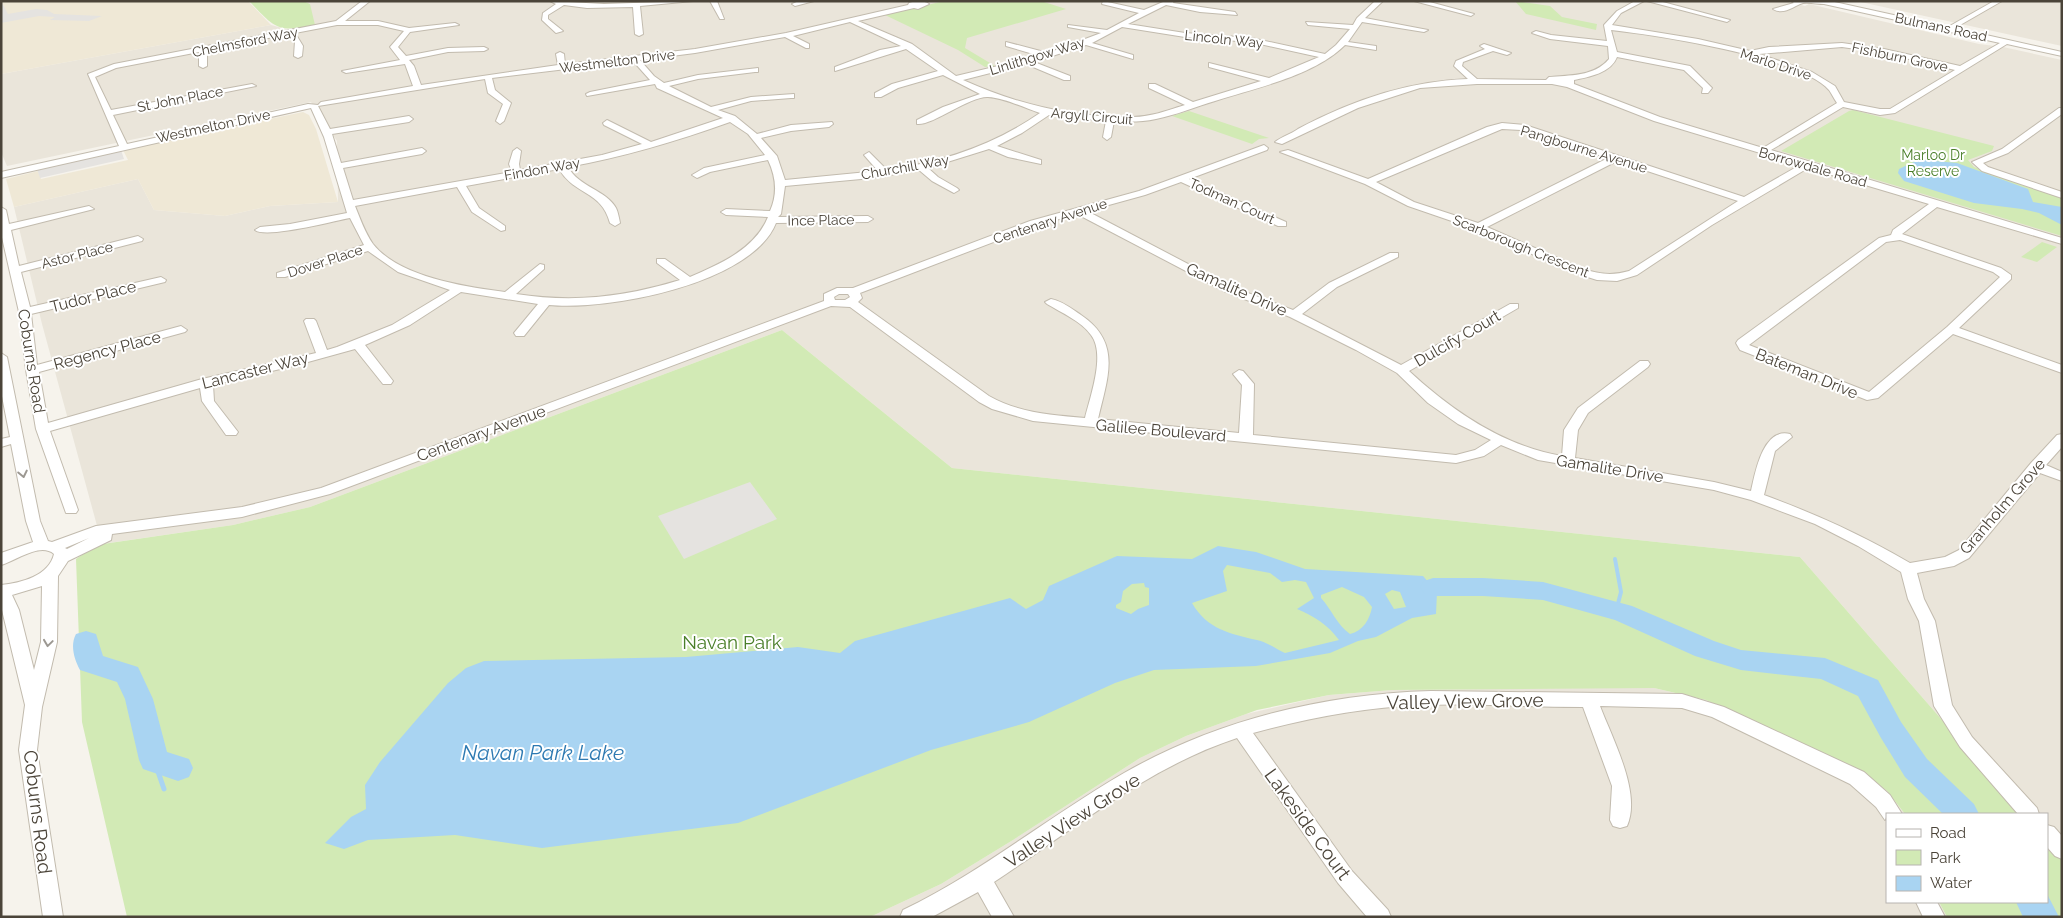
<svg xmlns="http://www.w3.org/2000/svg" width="2063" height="918" font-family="Raleway,sans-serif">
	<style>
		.residential { fill: #eae5da }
		.education { fill: #efe8d6 }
		.green { fill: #d2eab5 }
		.parking { fill: #e5e3e0 }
		.water { fill: #a9d4f2; fill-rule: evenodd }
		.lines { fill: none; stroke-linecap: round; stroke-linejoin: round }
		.stream-far1 { stroke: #a9d4f2; stroke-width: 4 }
		.stream { stroke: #a9d4f2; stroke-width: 5 }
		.river { fill: #a9d4f2; fill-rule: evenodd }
		.minor-casing { stroke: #c2bbae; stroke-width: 2 }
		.minor { fill: #fff; fill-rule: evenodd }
		.oneway { stroke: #9c9892 }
		.labels { text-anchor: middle; stroke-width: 4; stroke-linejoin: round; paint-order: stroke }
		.far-street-label { font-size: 14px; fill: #4b4439; stroke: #fff }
		.far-park-label { font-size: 14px; fill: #4a7f2a; stroke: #fff }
		.street-label { font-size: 16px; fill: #4b4439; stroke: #fff }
		.near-park-label { font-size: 19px; fill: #4a7f2a; stroke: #fff }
		.near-street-label { font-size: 19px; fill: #4b4439; stroke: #fff }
		.near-water-label { font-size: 21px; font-style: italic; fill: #2e7ab2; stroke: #fff }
	</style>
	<rect width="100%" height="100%" fill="#f6f3ec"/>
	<g class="residential">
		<path d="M304 1H1784L1805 6 1809 4 1979 44 2003 47 2062 60V857L2047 840V814H2024L1800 557 952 468 782 330 310 507 233 525 102 544 42 324 14 207 138 179 154 210 225 216 270 206 338 202 337 141 311 102 7 166 1 152V74L271 25 290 30 310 4Z"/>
		<path d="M1856 1H2062V46Z"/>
		<path d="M1583 688H1654L1706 700 1861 771 1887 791 1905 814H1887V902H1939L1947 917H870L941 884 1013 840 1140 758 1186 736 1246 714 1329 695 1392 690Z"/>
	</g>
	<g class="education">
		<path d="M1 1H248L271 25 1 74Z"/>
		<path d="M303 112 309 115 316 129 338 202 270 206 225 216 154 210 138 179 14 207 6 179 38 171 41 179 128 160 123 150Z"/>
	</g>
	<g class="green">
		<path d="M249 1H304L310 4 315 25C277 33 275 28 249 1Z"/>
		<path d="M944 1H1041L1066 9 967 38 965 48 995 66 985 67 958 50 885 15Z"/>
		<path d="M1515 1 1550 6 1562 17 1597 24 1596 30 1526 14Z"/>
		<path d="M1853 110 1994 146 1992 151 1968 160 1974 167 2062 197V236L1781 151 1849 111Z"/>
		<path d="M1189 111 1269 138 1259 139 1252 144 1172 116Z"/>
		<path d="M2042 242 2057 247 2037 262 2021 257Z"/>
		<path d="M782 330 952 468 1800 557 2024 814H1905L1887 791 1861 771 1706 700 1654 688 1392 690 1329 695 1257 710 1186 736 1140 758 1013 840 941 884 870 917H127L82 722 76 559 96 545 233 525 310 507Z"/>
		<path d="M2047 840 2062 857V917H1947L1939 902H2047Z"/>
	</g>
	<g class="parking">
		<path d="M1 1 8 14 36 9 47 10 54 14 102 16 89 21 50 20 55 17 39 16 1 23Z"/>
		<path d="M121 150 124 159 40 178 37 169Z"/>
		<path d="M750 482 777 519 684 559 658 516Z"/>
	</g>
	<g class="water">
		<path d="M1925 160 1957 163 2028 189 2033 202 2062 207V225L2039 213 2022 209 1974 203 1904 181 1898 173 1899 169 1916 161Z"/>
		<path d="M1218 546 1256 552 1305 569 1423 576 1437 592 1436 614 1412 618 1376 637 1358 641 1330 653 1256 666 1154 670 1115 683 1029 722 931 750 738 823 542 848 455 835 368 840 344 849 325 843 351 817 366 809 365 785 380 762 448 683 466 668 484 661 686 657 798 647 840 653 855 641 1010 598 1026 609 1043 600 1049 586 1117 556 1192 559ZM1227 565 1270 573 1282 582 1295 580 1306 582 1314 598 1297 609C1314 616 1328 625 1339 640L1285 653C1276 649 1267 642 1257 640 1230 634 1207 629 1192 603L1227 591 1223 571ZM1144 583 1145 587 1149 588V605L1138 609 1131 614 1116 608V605L1121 602 1123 591 1132 584ZM1342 587 1364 597 1372 607C1370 619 1363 631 1350 634 1337 625 1332 610 1321 598V595ZM1392 590 1400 592 1406 607 1394 609 1385 594Z"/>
	</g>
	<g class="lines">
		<path class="stream-far1" d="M1615 559 1621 592 1616 611"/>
		<path class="stream" d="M154 760 164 789"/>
		<g class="river">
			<path d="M1433 578H1483L1543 582 1632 606 1714 641 1741 650 1825 658 1878 680 1901 722 1927 759 1974 804 1979 814H1943L1905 777 1881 738 1858 696 1821 679 1741 670 1695 656 1615 620 1543 600 1483 596H1433L1424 593 1420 587 1424 581Z"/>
			<path d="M86 631 96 634 103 656 138 667 153 699 167 752 189 759 193 768 189 777 178 781 143 769 139 760 125 699 117 682 80 670C74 659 70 645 76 634Z"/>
			<path d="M2047 894 2059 917H2023L2016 902H2047Z"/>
		</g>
		<g class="minor-casing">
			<g id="minor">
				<path d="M362 1H370L345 21H378L409 28 455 23 459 25 410 32 398 47 406 56 448 48 484 47 488 49 484 51 448 52 409 60 414 66 421 85 558 65 556 54 560 52 564 54 565 64 695 49 786 33 908 5 909 3C915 1 924 0 929 4L918 9 914 8 858 21 912 44 956 76 1040 56 1006 46V42L1048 53 1101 33 1068 27V25L1107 30 1139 13 1102 4 1103 1 1144 10 1163 2 1174 1 1173 3 1235 12 1237 15 1200 12 1166 5 1128 24 1185 33 1251 38 1325 54 1336 45 1350 29 1308 25 1306 22 1353 25 1357 18 1375 1H1383L1365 18 1428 30 1424 32 1362 22 1348 42 1376 46V50L1345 45C1314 76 1255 88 1215 101 1195 107 1176 115 1156 119 1142 122 1128 122 1114 121L1111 137 1107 140 1103 137 1106 121 1049 115 1022 133 997 146 1041 160V164L1008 157 989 149 928 168 938 177 957 188 959 190 954 193 932 181 919 170 872 178 785 186 781 214 778 217 868 216 873 219 868 222 776 223C752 284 607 311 549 305L524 336H516L514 333 538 304 461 292 410 325 365 345 393 381 391 384H383L355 349 297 365 213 385 214 401 238 432 236 435H226L202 401 200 388 50 431 78 510 76 513H66L36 429 26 370 19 312 1 233V207L6 210 9 224 89 206 94 209 11 230 19 266 138 236 143 239 142 241 21 272 30 307 161 277 166 280 165 282 31 314 37 365 181 326 187 330 185 332 39 372 48 423 202 379 316 353 304 321 306 319H314L316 321 327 350 337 347 392 325 450 290 398 272 368 251 285 277H277V273L364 245 350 218C333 221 266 239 255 230L260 227 290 224 347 213 324 137 311 108 1 178V172L119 146 88 74 114 64 336 21ZM850 22 901 46 880 50 835 67V71L906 49 938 71 892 84 875 93V97H881L898 88 943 75 980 94 943 107 917 120V124C932 126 970 96 988 97 1005 98 1024 108 1040 113 994 145 943 162 887 170L869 152 864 155 878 171 785 180 777 156 761 138 791 131 829 127 833 124 832 122 791 125 757 134 735 116 718 110 751 101 791 98H794V94L751 97 711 107 669 86 698 79 755 72H758V68L698 75 664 83 654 76 640 60 695 53 785 37 806 48H809V44L793 36ZM337 25H378L404 31 390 47 400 60 342 71 346 73 405 64 413 86 321 102 318 105 308 104 127 144 113 115 256 86 252 84 111 110 95 77 116 68 199 52V66L203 68 207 66V50L289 34 295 41 294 56 298 58 302 56 303 46 295 33ZM1122 27 1185 37 1251 42 1319 57 1269 78 1209 63V67L1261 81 1193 102 1155 84H1149V88L1185 105C1168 110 1151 117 1133 117 1074 118 1016 104 963 80L1026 64 1064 80H1070V76L1034 62 1086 45 1133 59V55L1092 43ZM633 61 650 80 590 92 586 94 587 96 655 84 657 88 723 118 651 142 607 120 603 123 604 125 642 144 602 155 520 170 519 164 521 151 517 148 513 151 509 164 512 172 353 200 343 168 422 154 426 151 422 148 341 163 332 134 409 122 413 119 409 116 330 129 318 106 485 79 488 93 503 104 496 121 500 124 504 121 511 103 495 90 492 78ZM730 122 748 134 765 155 704 168 692 175 697 178 710 172 768 160C776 177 778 193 770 211L726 209 721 212 726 215 768 217C755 249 720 264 690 277L665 259H657V263L680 280C624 297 574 303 516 294L544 269V265L540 264 505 292C466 287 399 277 373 244 365 233 360 218 355 206L457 187 472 212 501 231 505 230V226L479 208 466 186 559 169C575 196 601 190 610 223L615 226 620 223C619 218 618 212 616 208 606 190 579 187 568 167 623 157 677 141 730 122Z"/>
				<path d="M550 1 604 4 693 1 640 6 643 34 639 36 635 34 633 7 587 8 564 5 548 15V19L563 31 556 33 542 20 543 13 556 4Z"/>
				<path d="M710 1H717L724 19H720Z"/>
				<path d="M799 1H814L795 6 792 4Z"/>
				<path d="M1414 1H1426L1474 14 1471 16Z"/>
				<path d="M1635 1H1644L1621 13 1612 25 1698 39 1750 51 1769 47 1842 43 1884 49 1960 66 2000 43 1824 4C1818 4 1809 2 1803 3 1795 5 1784 16 1773 9L1794 3 1791 1H1830L1948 27 1994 1H2002L1955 28 2062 52V56L2007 44 1895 113 1880 115 1843 107 1771 150 2062 238V244L1937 207 1902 234 2001 268 2011 275V279L1959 328 2062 365V373L1953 334 1878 398 1867 400 1740 350 1736 343 1738 340 1879 238 1891 235 1893 230 1929 204 1808 168 1712 225 1637 275 1617 281 1597 280 1575 273 1475 229 1408 206 1365 184 1280 152 1288 150 1368 179 1487 127 1502 123 1525 125 1744 197 1800 165 1654 121 1567 87 1552 84H1477L1420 88 1358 108 1282 144 1275 142C1281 137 1291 134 1298 129 1350 101 1408 81 1468 79L1454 66 1456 61 1485 49 1480 46 1484 44 1511 53 1507 55 1493 51 1463 62 1462 66 1477 79 1546 80 1549 77C1569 75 1594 77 1609 59L1608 46 1550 39 1532 33 1536 31 1551 35 1607 41 1604 25 1617 11ZM1611 30C1656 35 1800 57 1829 90 1832 94 1834 99 1837 103L1763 148 1660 117 1574 84V80C1589 77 1611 73 1617 57L1684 70 1703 88 1702 93H1708L1712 88 1690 66 1617 52ZM1842 47 1884 53 1955 70 1890 109H1880L1844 102 1835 86 1812 72 1759 54ZM1502 129 1521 130 1608 158 1478 223 1414 202 1376 182ZM1617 161 1738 201 1629 271C1612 276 1599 274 1583 269L1487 227ZM1900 240 1993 272 2000 277 1947 327 1869 392 1749 345 1886 242Z"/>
				<path d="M1647 1H1659L1730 20 1727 22Z"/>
				<path d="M2059 108H2062V114L2008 153 1983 163 1988 167 2062 192V198L1982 171 1972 162 2002 149Z"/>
				<path d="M1264 145 1268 148 1267 150 1189 179 1286 222V226H1278L1181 182 1145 195 1087 211 1232 287 1293 310 1329 283 1390 253H1398V257L1337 287 1302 314 1401 365 1510 304H1518V308L1409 371C1451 410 1503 446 1562 456L1564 430 1578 408 1640 361H1648L1650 364 1648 367 1588 413 1578 430 1575 458 1714 482 1751 491C1755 473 1763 427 1790 434L1792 437 1775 451 1764 495C1818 515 1860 534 1910 563L1945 557 1959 550 2031 463 2057 435 2062 434V447L2046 465 2062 472V481L2040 473 1969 558 1954 566 1917 573 1924 599 1935 621 1952 705 1972 737 2037 808 2039 814H2018L1960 747 1934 706 1919 621 1908 599 1901 572 1858 546 1815 524 1751 500 1714 490 1538 460 1501 445 1484 456 1456 463 1033 421 992 409 979 402 850 307 831 306 330 494 242 517 112 534 111 540 68 561 58 576 57 642 42 707 37 750 63 917H43L19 750 25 705 1 606V585C21 583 49 576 54 554 40 542 16 561 1 565V553L33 542 26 521 11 444 1 447V439L10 437 1 391V353L7 357 40 521 48 541 52 542 96 526 242 507 321 488 824 301V294L837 288H853L1030 221 1139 191ZM1077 214 1224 291 1290 317 1356 350 1397 373 1428 403 1458 424 1491 440 1475 450 1456 455 1253 435 1254 384 1243 371 1239 370 1233 374 1242 385 1239 433 1098 419C1107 379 1123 343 1081 315 1072 309 1062 301 1051 299L1045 302 1047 304C1062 313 1081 321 1091 335 1106 354 1090 397 1085 418 1051 415 1019 413 989 396L858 302 862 298 860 293 1038 225ZM839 294H848L850 297 845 300H835L834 297ZM89 538 67 549 65 548ZM42 586 41 642 34 670 19 610 12 595Z"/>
				<path d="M1431 691 1682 694 1724 707 1864 772 1890 795 1902 814H1887L1885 820 1876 807 1850 784 1712 717 1682 708 1600 706C1612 738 1642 793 1627 826L1620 828 1613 826 1610 820 1612 786 1583 707C1529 707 1476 703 1422 705 1365 707 1308 718 1253 733L1352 871 1388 910 1391 917H1367L1338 883 1237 738C1146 768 1073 830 994 882L1014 917H992L978 892 932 917H900L903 910C982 872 1048 817 1124 773 1217 720 1324 694 1431 691Z"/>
				<path d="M2047 825 2054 827 2062 836V859L2055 856 2047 847Z"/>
				<path d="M1916 902H1937L1945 917H1923Z"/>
			</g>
		</g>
		<use href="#minor" class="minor"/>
	</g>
	<defs><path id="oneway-chevron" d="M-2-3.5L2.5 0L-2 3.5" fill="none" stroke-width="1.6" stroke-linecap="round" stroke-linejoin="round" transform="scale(1.25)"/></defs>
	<g class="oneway">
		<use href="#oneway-chevron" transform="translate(23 474) rotate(78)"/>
		<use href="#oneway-chevron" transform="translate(48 643) rotate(98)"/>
	</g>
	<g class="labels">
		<g class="far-street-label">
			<text transform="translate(1941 27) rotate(12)" y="5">Bulmans Road</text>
			<text transform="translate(1224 39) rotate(6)" y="5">Lincoln Way</text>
			<text transform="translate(245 42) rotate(-11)" y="5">Chelmsford Way</text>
			<text transform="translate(1037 56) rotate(-17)" y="5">Linlithgow Way</text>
			<text transform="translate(1900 57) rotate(12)" y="5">Fishburn Grove</text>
			<text transform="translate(617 61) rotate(-7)" y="5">Westmelton Drive</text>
			<text transform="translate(1776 64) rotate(18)" y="5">Marlo Drive</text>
			<text transform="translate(180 99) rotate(-11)" y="5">St John Place</text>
			<text transform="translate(1092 116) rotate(5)" y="5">Argyll Circuit</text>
			<text transform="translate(213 126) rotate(-12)" y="5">Westmelton Drive</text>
			<text transform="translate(1584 149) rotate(17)" y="5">Pangbourne Avenue</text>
			<text transform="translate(905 167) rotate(-10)" y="5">Churchill Way</text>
			<text transform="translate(1813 167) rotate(16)" y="5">Borrowdale Road</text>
			<text transform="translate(542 169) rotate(-10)" y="5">Findon Way</text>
			<text transform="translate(1232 201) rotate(24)" y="5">Todman Court</text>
			<text transform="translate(821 220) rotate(-1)" y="5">Ince Place</text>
			<text transform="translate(1050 221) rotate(-18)" y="5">Centenary Avenue</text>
			<text transform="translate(1521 246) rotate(22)" y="5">Scarborough Crescent</text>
			<text transform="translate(77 255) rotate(-14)" y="5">Astor Place</text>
			<text transform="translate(325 261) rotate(-18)" y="5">Dover Place</text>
		</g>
		<g class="far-park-label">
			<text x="1933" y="160">Marloo Dr<tspan x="1933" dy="16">Reserve</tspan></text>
		</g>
		<g class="street-label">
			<text transform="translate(1237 289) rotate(24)" y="6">Gamalite Drive</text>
			<text transform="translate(93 296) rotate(-14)" y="6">Tudor Place</text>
			<text transform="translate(1457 338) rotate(-30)" y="6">Dulcify Court</text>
			<text transform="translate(107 350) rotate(-15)" y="6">Regency Place</text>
			<text transform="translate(32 361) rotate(81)" y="6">Coburns Road</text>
			<text transform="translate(255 370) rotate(-14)" y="6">Lancaster Way</text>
			<text transform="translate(1807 373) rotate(22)" y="6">Bateman Drive</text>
			<text transform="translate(1161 430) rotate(5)" y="6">Galilee Boulevard</text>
			<text transform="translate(481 433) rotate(-20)" y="6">Centenary Avenue</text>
			<text transform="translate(1610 468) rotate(9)" y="6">Gamalite Drive</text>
			<text transform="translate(2002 506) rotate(-49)" y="6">Granholm Grove</text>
		</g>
		<g class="near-park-label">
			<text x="732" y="649">Navan Park</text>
		</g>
		<g class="near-street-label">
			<text transform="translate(1465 701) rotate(-1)" y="7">Valley View Grove</text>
			<text transform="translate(38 812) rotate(83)" y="7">Coburns Road</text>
			<text transform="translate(1072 820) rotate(-33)" y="7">Valley View Grove</text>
			<text transform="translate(1308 824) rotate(54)" y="7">Lakeside Court</text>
		</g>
		<g class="near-water-label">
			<text x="543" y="760">Navan Park Lake</text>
		</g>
	</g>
	<rect width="2063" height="918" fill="none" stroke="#4b4439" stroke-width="5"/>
	<rect x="1886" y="813" width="162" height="90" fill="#ffffff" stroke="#b7b4b0"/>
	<rect x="1896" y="829" width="25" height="8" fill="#ffffff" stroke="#b7b4b0"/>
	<text x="1930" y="838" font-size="15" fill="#4b4439">Road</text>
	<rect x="1896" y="850" width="25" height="15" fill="#d2eab5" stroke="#b7b4b0"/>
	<text x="1930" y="863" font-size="15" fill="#4b4439">Park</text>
	<rect x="1896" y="876" width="25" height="15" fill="#a9d4f2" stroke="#b7b4b0"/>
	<text x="1930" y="888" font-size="15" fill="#4b4439">Water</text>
</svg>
